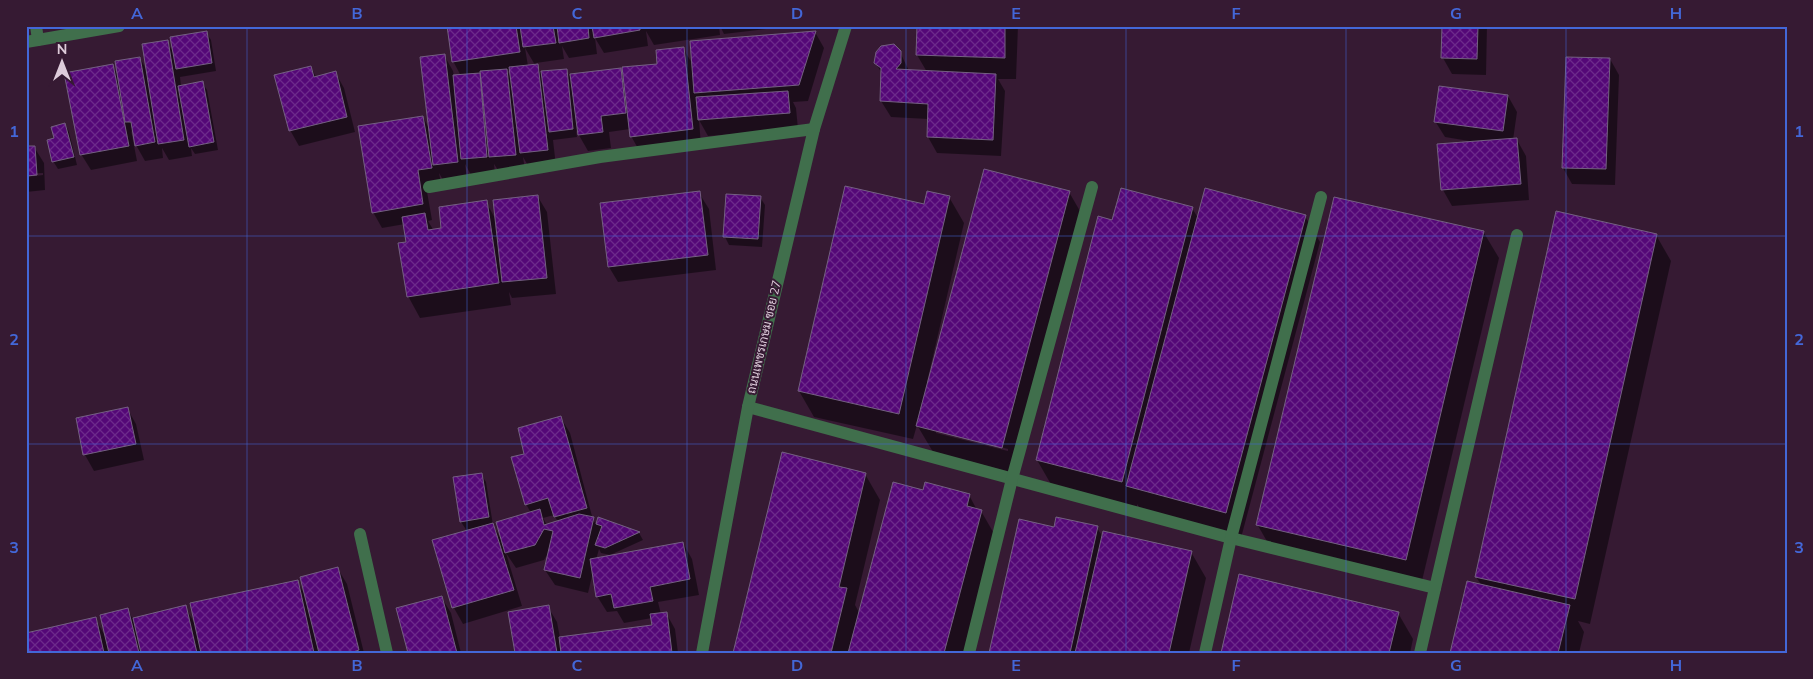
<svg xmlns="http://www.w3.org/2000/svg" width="1813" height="679" font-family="Mulish,Sarabun,sans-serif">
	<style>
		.shadow { fill: #0007; fill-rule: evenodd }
		.building { fill: url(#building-cross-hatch); stroke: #746082 }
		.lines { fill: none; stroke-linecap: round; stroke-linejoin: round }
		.minor { stroke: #406f4c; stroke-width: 12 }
		.grid { fill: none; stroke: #4367d8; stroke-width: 1; stroke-opacity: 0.55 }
		.labels { text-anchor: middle; stroke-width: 4; stroke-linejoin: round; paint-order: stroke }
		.street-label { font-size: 12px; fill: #ddcbda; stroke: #361a33 }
		.neatline { fill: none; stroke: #4367d8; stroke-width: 2 }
		.grid-label { font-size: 16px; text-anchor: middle; font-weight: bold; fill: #4367d8 }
	</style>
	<defs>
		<pattern id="building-cross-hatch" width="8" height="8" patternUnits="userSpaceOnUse" patternTransform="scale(1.25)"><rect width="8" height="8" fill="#540777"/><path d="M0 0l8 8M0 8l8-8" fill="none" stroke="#6c2a8a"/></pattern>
	</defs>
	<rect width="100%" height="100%" fill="#361a33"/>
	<g class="shadow">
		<path d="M448 26H719L720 35 654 45 646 31 648 46 604 53 595 38 597 54 569 58 562 46 564 59 536 63 541 73 566 70 572 80 620 69 624 77 658 65 683 48 693 65 815 32 824 48 808 101 793 102 796 108 798 129 708 136 699 120 701 145 640 152 631 136 630 129 609 132 611 148 588 151 576 130 577 137 553 140 556 166 530 169 523 157 525 170 500 173 494 164 495 173 471 175 465 164 467 177 443 180 439 173 441 183 426 186 432 220 428 221 434 231 443 229 486 202 496 220 538 197 547 212 556 294 512 298 509 292 511 305 420 318 408 296 407 243 405 224 382 228 373 212 423 117 430 130 444 55 453 71 454 76H461L453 61ZM525 48 535 65 528 66ZM511 70 512 79 507 71Z"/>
		<path d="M720 26H790L724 34Z"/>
		<path d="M918 26H1018L1016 79H998L1005 91 1001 156 937 153 928 137V119L891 117 881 101 882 74 876 63 900 52 909 71 927 72 917 55Z"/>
		<path d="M1443 26H1487L1486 75 1452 74 1443 58Z"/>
		<path d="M206 32 211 40 216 71 180 77 181 86 202 82 207 90 218 150 195 154 191 148 192 156 169 160 162 148 163 158 145 161 136 145 134 136 131 130 137 161 91 170 81 154 112 65 119 77 140 58 147 71 167 41 173 52Z"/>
		<path d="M1610 59 1619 75 1615 185 1572 184 1563 168Z"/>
		<path d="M311 67 316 77 335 72 344 88 355 132 299 146 290 130Z"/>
		<path d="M1508 96 1517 112 1513 140H1517L1526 156 1529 200 1452 206 1443 190 1475 142 1445 137 1435 121Z"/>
		<path d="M26 99 29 147H34L44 163 45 190 26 192V177L43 175V173L26 174Z"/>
		<path d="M65 124 69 132 77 165 58 169 53 161 55 139Z"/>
		<path d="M1069 192 1084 218 1017 474 933 452 917 425 913 439 814 417 799 391 925 206 949 197 964 223 927 382 929 383ZM936 430 1008 449V451L936 433Z"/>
		<path d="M699 193 709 209 716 270 618 282 609 267Z"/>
		<path d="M760 197 765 205 762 247 729 245 725 237Z"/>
		<path d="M1334 198 1484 233 1499 258 1421 585 1272 550 1257 524Z"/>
		<path d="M1192 208 1198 218 1305 216 1320 242 1241 538 1142 512 1137 504V507L1052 486 1037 460Z"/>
		<path d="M1656 235 1671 261 1590 624 1578 621 1584 632 1579 653H1452L1482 586 1476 577Z"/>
		<path d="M127 408 136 424 144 460 94 471 85 455 77 419Z"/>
		<path d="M561 418 570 433 593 520 597 525 599 518 639 533 643 540 610 555 601 553 599 549 596 560 683 543 692 559 699 595 658 602 661 614 666 613 675 629 678 653H516L548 607 557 622 560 638 654 626 652 618 624 623 617 611 607 612 597 596 593 572 588 593 555 585 545 570 549 552 544 560 516 568 506 553 522 606 463 624 454 608 433 541 467 531 461 522 481 474 486 482 493 525 501 539 531 513 526 504V454ZM554 515 558 522 547 525 543 518Z"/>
		<path d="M865 474 880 500 855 605 860 614 924 491 969 495 977 510 981 511 996 537 965 653H735Z"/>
		<path d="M1097 528 1103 537 1191 552 1206 578 1189 653H990L1055 529Z"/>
		<path d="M338 569 347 584 364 653H26L95 618 105 636 127 609 133 619 185 607 195 624 297 581 305 595Z"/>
		<path d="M442 598 451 613 461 653H409Z"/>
		<path d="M1398 613 1413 639 1410 653H1222Z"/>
	</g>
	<g class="building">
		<path d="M447 26H516L520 52 452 62Z"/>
		<path d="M520 26H553L556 43 523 47Z"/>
		<path d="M557 26H588L589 38 559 43Z"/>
		<path d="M592 26H640V30L594 38Z"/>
		<path d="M917 26H1005V58L916 55Z"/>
		<path d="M1442 26H1478L1477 59 1441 58Z"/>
		<path d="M207 31 212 63 176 69 170 37Z"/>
		<path d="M816 31 799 85 694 93 690 41Z"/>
		<path d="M168 40 184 140 158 144 142 44Z"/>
		<path d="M894 44 901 51V63L896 69 996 74 993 140 927 137 928 104 880 101 881 68 874 63 876 52 881 46Z"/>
		<path d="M684 47 693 129 630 137 622 67 657 64 656 50Z"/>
		<path d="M445 54 458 162 433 165 420 57Z"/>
		<path d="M140 57 155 142 135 146 131 122H125L115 61Z"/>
		<path d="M1566 57 1610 58 1606 169 1562 168Z"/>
		<path d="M113 64 129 146 80 155 64 73Z"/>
		<path d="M538 64 548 150 520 153 509 67Z"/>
		<path d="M311 66 314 77 336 71 347 117 289 131 274 75Z"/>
		<path d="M621 68 626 113 601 116 603 132 578 135 570 74Z"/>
		<path d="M507 69 516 155 489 157 480 71Z"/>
		<path d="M567 69 573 129 549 132 541 71Z"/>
		<path d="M480 73 487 157 461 159 453 75Z"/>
		<path d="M203 81 214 142 189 147 178 86Z"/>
		<path d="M1439 86 1508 95 1503 131 1434 122Z"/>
		<path d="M788 91 790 113 698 120 696 97Z"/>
		<path d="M423 116 432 168 418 170 423 204 372 213 358 126Z"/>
		<path d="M65 123 74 157 52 162 47 140 54 138 51 127Z"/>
		<path d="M1517 138 1521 184 1441 190 1437 144Z"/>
		<path d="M26 146H35L37 175 26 176Z"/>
		<path d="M984 169 1070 191 1002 448 916 426Z"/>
		<path d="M845 186 924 204 927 191 950 196 899 414 798 391Z"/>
		<path d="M1121 188 1193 207 1122 482 1036 460 1098 216 1112 220Z"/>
		<path d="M1205 188 1306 215 1226 513 1126 486Z"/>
		<path d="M700 191 708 255 608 267 600 203Z"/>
		<path d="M726 194 761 196 758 239 723 237Z"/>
		<path d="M538 195 547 278 502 282 493 200Z"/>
		<path d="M1334 197 1484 231 1406 560 1256 525Z"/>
		<path d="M487 200 499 283 407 297 398 243 406 242 402 217 425 213 428 230 441 228 439 207Z"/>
		<path d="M1556 211 1657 234 1575 599 1475 577Z"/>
		<path d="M128 407 136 444 83 455 76 418Z"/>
		<path d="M561 416 587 508 554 517 548 498 525 505 511 457 524 454 518 428Z"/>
		<path d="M782 452 866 473 839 587 847 588 831 653H733Z"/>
		<path d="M482 473 489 517 460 522 453 477Z"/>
		<path d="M893 482 923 490 925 482 970 494 967 506 982 510 944 653H848Z"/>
		<path d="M540 509 544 525 579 514 594 517 580 578 544 570 553 531 544 529 535 545 505 553 496 522Z"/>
		<path d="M598 517 640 532 605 548 595 545 602 526 596 524Z"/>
		<path d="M1056 517 1098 526 1070 653H989L1019 519 1054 527Z"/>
		<path d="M493 523 514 590 452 608 432 540Z"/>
		<path d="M1103 531 1192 551 1169 653H1075Z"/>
		<path d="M683 542 690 579 650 587 653 601 614 608 611 594 596 597 590 559Z"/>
		<path d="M338 567 359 650 350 653H319L300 577Z"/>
		<path d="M1239 574 1399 612 1389 653H1221Z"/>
		<path d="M298 580 314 653H201L190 603Z"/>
		<path d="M1467 581 1570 605 1558 653H1450Z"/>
		<path d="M442 596 457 653H408L396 608Z"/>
		<path d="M186 605 197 653H141L133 618Z"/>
		<path d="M549 605 557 653H515L508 612Z"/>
		<path d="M128 608 139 653H109L100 615Z"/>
		<path d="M667 612 672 653H561L559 637 652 625 650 614Z"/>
		<path d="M96 617 104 653H26V633Z"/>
	</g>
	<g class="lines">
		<g class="minor">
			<path d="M38 40 119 26"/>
			<path d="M26 42 38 40 36 26"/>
			<path d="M429 187 600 157 814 129"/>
			<path d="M748 407 1231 538 1435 588"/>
			<path d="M360 534 387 653"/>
			<path d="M702 653 748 407 814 129 846 26"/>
			<path d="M969 653 1012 479 1092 187"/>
			<path d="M1205 653 1231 538 1321 197"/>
			<path d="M1420 653 1517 235"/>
		</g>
	</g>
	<path class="grid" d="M247 26V653M467 26V653M687 26V653M906 26V653M1126 26V653M1346 26V653M1566 26V653M26 236H1787M26 444H1787"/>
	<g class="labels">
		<g class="street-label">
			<text transform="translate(764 337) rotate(-77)" y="4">ถนนเพชรเกษม ซอย 27</text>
		</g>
	</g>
	<rect width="1813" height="679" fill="none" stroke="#361a33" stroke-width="55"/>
	<g transform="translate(62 62)" stroke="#361a33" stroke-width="4" paint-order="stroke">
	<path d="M0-4L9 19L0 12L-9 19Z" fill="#ddcbda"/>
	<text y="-8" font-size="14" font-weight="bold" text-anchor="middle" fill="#ddcbda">N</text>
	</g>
	<rect x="28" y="28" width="1758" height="624" class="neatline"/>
	<g class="grid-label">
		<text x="137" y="19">A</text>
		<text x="357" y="19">B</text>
		<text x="577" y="19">C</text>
		<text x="797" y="19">D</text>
		<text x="1016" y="19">E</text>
		<text x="1236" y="19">F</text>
		<text x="1456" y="19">G</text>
		<text x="1676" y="19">H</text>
		<text x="14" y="137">1</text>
		<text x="1799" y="137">1</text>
		<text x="14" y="345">2</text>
		<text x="1799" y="345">2</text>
		<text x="14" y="553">3</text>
		<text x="1799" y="553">3</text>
		<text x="137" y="671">A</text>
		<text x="357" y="671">B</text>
		<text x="577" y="671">C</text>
		<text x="797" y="671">D</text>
		<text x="1016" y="671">E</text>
		<text x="1236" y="671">F</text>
		<text x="1456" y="671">G</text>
		<text x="1676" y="671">H</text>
	</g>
</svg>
